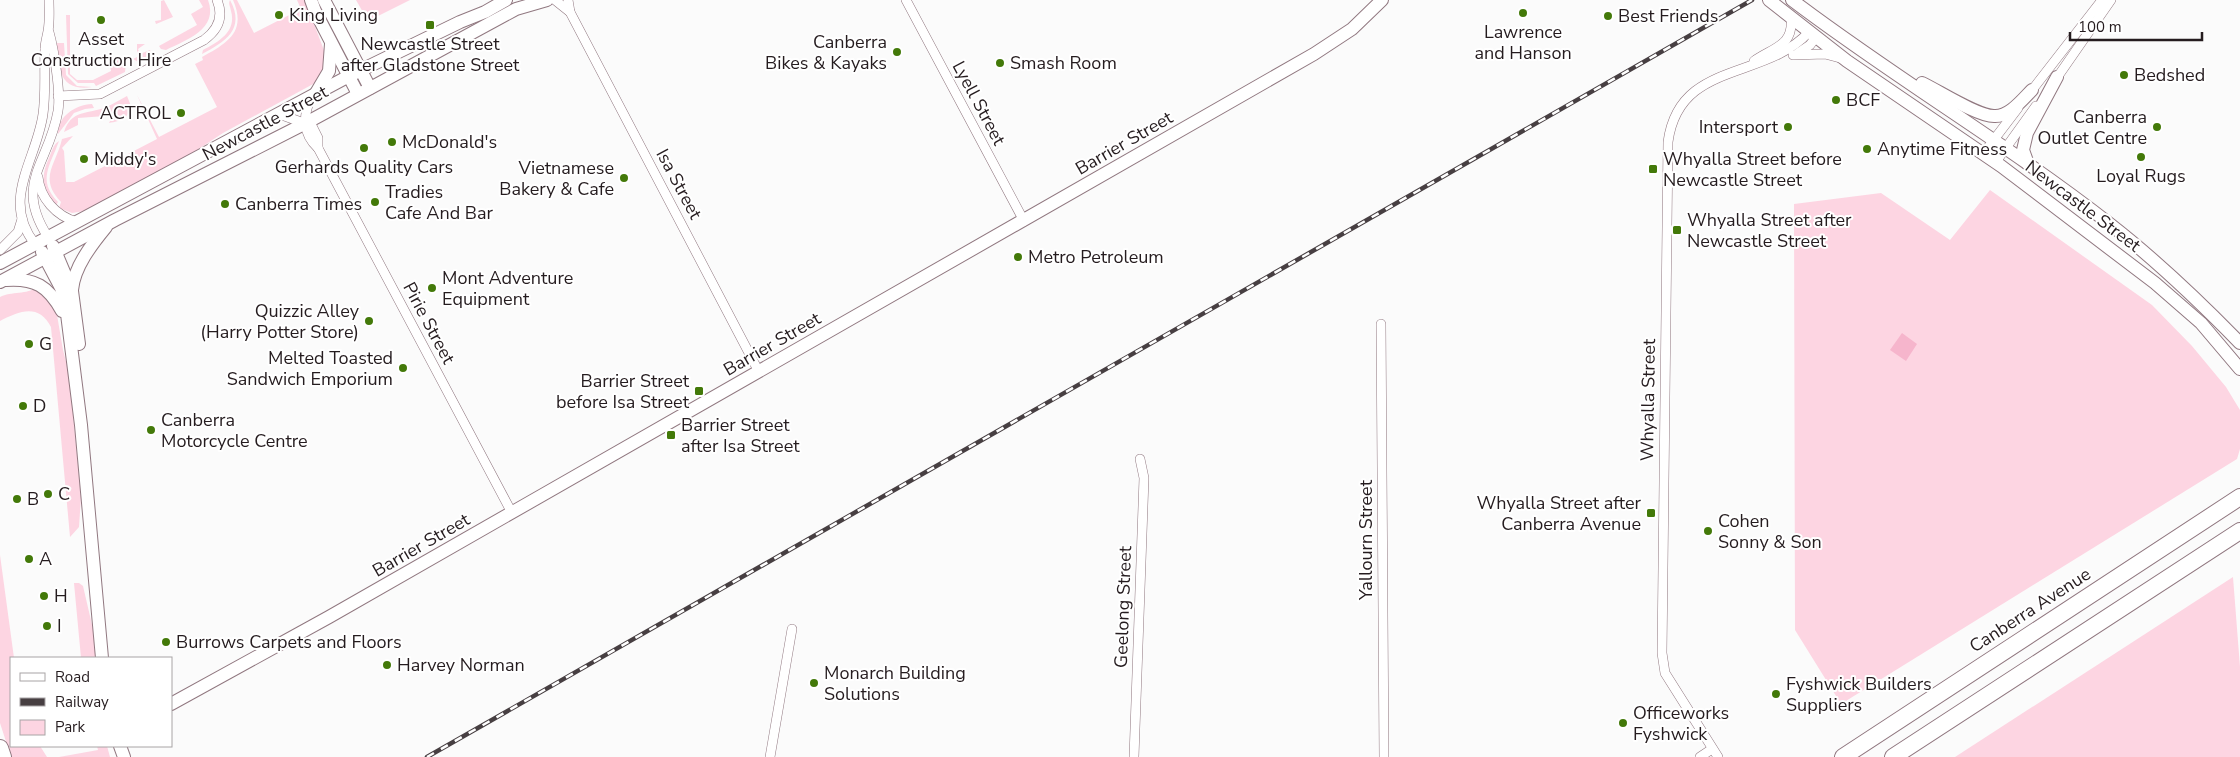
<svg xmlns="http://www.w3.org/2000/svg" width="2240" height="757" font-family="'Nunito Sans',sans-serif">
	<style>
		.green { fill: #fdd5e2 }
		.water { fill: #f6b5cc }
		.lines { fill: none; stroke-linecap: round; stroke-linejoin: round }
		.street-casing { stroke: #917880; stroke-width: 10 }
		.secondary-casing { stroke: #917880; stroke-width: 14 }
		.highway-casing { stroke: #917880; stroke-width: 18 }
		.street { stroke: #fff; stroke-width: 9 }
		.secondary { stroke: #fff; stroke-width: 12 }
		.highway { stroke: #fff; stroke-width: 16 }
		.rail-casing { stroke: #473f42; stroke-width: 4.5 }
		.rail { stroke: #fff; stroke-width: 2.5; stroke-dasharray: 8; stroke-linecap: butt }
		.poi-dot { fill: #437909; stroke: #fff; stroke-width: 2 }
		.labels { text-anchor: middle; stroke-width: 4; stroke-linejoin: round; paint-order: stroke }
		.poi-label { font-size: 18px; fill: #251c1f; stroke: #fff; text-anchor: start }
		.street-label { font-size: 18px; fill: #251c1f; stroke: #fff }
	</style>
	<rect width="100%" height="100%" fill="#fbfbfb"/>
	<g class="green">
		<path d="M164 0 173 17 156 24 155 21 161 20V1Z"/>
		<path d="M199 0H208C219 29 186 40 166 50L161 49 159 46 197 25 191 14 203 7Z"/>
		<path d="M230 0C246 29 225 42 202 54L203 50C218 42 237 32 231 11 230 5 228 4 230 0Z"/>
		<path d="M233 0H237L254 33 301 9 297 0H305L325 53 326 64 315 83 223 133 191 154 84 211 72 213 59 208 61 202C38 178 56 165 62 139L73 136 62 148 64 151 66 182H74L157 139 137 95 159 137 217 107 195 64 203 60 202 57C227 43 247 32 233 0Z"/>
		<path d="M356 0H410L368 21Z"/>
		<path d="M66 15H70V74L77 80H93L111 71 109 58 119 56 124 64 126 63 125 72 96 86 94 83H78L68 74Z"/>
		<path d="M57 43H64L66 75 77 86 92 87C60 92 57 68 57 43Z"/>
		<path d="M137 44H145L138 49 140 54 150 50 152 54 150 59 140 63 133 59 137 57Z"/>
		<path d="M127 96 131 106C128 119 121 121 109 123L110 121 107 107Z"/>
		<path d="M92 104 94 108 85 109 74 113 58 134C58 116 75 105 92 104Z"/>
		<path d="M104 108 106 123 105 116 78 118V125L64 132C71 110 87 114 104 108Z"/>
		<path d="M59 141C50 166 37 180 58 202L56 205C41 191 41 175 49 158 52 151 53 145 59 141Z"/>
		<path d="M1990 190 2152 305 2192 346 2226 387 2240 410V449L2237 459 1841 704 1795 630 1794 204 1881 193 1950 240Z"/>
		<path d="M36 287 56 309 63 350 69 373 81 497 79 527 70 537 51 327C39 303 19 311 0 321V297C11 291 28 295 36 287Z"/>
		<path d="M0 555 14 658H11V746H40L47 757H11L0 723Z"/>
		<path d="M2233 577 2240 667V757H1955Z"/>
		<path d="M74 583H79L83 586 93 629 96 658H81Z"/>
		<path d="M97 746H107L110 757H59L98 750Z"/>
	</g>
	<path class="water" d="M1902 333 1917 344 1906 361 1890 350Z"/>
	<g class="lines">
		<g class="street-casing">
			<g id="street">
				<path d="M555 0 570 12"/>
				<path d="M568 0 570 12 759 372"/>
				<path d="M906 0 1024 221"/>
				<path d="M1798 53 1810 45 1816 37"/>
				<path d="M1793 55 1825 54 1840 58"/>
				<path d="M1754 61C1774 47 1794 46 1791 17"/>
				<path d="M2054 82 2111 0"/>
				<path d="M2029 94 2102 0"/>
				<path d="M58 96 100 94 204 40C218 30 224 17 217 0"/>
				<path d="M311 97C303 116 302 133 318 148L512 513"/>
				<path d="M279 114 312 126 318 138V148"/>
				<path d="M1983 154 2018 108"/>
				<path d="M1995 163 2036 106"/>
				<path d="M38 177C40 198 56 216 77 222"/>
				<path d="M48 237C13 183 49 164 58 111 61 93 54 50 49 32"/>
				<path d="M35 244C0 200 37 159 43 114 46 93 44 71 45 49 45 43 47 37 48 31 50 21 49 10 49 0"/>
				<path d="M0 250 18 232 22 219"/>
				<path d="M1381 324 1384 757"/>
				<path d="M770 757 792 629"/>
				<path d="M1134 757 1144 478 1140 459"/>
				<path d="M1700 757 1712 749"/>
				<path d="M1718 757 1665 673 1662 653 1668 142C1679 60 1764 81 1809 32"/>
			</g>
		</g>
		<g class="secondary-casing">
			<g id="secondary">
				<path d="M311 0 315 11 358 94"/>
				<path d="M324 0 370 88"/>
				<path d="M1769 0 1847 61 2001 166 2155 283 2201 323 2240 369"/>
				<path d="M1792 0C1896 79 2009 145 2111 225 2157 261 2199 301 2240 343"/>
				<path d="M1922 83C1939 91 1977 116 1994 116 2009 117 2022 100 2032 90"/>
				<path d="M316 93 329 71 331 44"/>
				<path d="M2028 164 2023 150 2027 133 2057 77"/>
				<path d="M53 246 72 291 79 344"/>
				<path d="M42 252 61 288 66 306 81 425 102 658"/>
				<path d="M0 263 349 76 460 22 485 12 506 0"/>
				<path d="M6 280C35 278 48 286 62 311"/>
				<path d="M0 282 115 220 306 123 516 9 547 0"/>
				<path d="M72 290C74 267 92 244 106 227"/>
				<path d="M171 704 329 617 1314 54 1352 29 1382 0"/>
				<path d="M120 746 124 757"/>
			</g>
		</g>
		<g class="highway-casing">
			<g id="highway">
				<path d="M0 748 3 757"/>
				<path d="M1843 757 2240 497"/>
				<path d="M1893 757 2240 531"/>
			</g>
		</g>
		<use href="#street" class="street"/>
		<use href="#secondary" class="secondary"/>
		<use href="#highway" class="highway"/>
		<g class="rail-casing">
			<path id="rail" d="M427 757 1752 0"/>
		</g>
		<use href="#rail" class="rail"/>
	</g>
	<g class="poi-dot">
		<circle cx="1523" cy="13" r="5"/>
		<circle cx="279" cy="15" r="5"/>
		<circle cx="1608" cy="16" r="5"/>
		<circle cx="101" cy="20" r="5"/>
		<rect x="425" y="20" width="10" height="10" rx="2.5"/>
		<circle cx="897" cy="52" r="5"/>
		<circle cx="1000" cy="63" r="5"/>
		<circle cx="2124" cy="75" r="5"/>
		<circle cx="1836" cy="100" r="5"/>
		<circle cx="181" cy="113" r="5"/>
		<circle cx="1788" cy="127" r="5"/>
		<circle cx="2157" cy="127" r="5"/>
		<circle cx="392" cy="142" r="5"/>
		<circle cx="364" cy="148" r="5"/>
		<circle cx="1867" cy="149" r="5"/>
		<circle cx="2141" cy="157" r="5"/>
		<circle cx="84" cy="159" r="5"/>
		<rect x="1648" y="164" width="10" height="10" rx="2.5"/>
		<circle cx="624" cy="178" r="5"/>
		<circle cx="375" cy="202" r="5"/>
		<circle cx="225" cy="204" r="5"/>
		<rect x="1672" y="225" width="10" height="10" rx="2.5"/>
		<circle cx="1018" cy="257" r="5"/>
		<circle cx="432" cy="288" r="5"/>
		<circle cx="369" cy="321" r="5"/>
		<circle cx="29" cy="344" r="5"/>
		<circle cx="403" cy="368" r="5"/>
		<rect x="694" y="386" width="10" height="10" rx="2.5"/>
		<circle cx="23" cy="406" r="5"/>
		<circle cx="151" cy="430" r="5"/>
		<rect x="666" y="430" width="10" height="10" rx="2.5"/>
		<circle cx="48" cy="494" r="5"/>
		<circle cx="17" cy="499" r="5"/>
		<rect x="1646" y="508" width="10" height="10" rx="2.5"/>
		<circle cx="1708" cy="531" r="5"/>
		<circle cx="29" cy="559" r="5"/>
		<circle cx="44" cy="596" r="5"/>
		<circle cx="47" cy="626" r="5"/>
		<circle cx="166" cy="642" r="5"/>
		<circle cx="387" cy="665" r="5"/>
		<circle cx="814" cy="683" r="5"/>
		<circle cx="1776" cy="694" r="5"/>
		<circle cx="1623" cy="723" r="5"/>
	</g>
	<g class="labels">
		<g class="poi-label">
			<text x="289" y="21">King Living</text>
			<text x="1618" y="22">Best Friends</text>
			<text x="1523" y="38" text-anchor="middle">Lawrence<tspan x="1523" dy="21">and Hanson</tspan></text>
			<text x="101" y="45" text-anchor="middle">Asset<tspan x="101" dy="21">Construction Hire</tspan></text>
			<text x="887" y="48" text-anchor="end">Canberra<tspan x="887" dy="21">Bikes &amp; Kayaks</tspan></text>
			<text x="430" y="50" text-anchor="middle">Newcastle Street<tspan x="430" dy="21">after Gladstone Street</tspan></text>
			<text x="1010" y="69">Smash Room</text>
			<text x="2134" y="81">Bedshed</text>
			<text x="1846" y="106">BCF</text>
			<text x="171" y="119" text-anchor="end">ACTROL</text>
			<text x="2147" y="123" text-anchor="end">Canberra<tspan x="2147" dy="21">Outlet Centre</tspan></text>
			<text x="1778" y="133" text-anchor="end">Intersport</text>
			<text x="402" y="148">McDonald's</text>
			<text x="1877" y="155">Anytime Fitness</text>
			<text x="94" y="165">Middy's</text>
			<text x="1663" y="165">Whyalla Street before<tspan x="1663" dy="21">Newcastle Street</tspan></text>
			<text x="364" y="173" text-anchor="middle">Gerhards Quality Cars</text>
			<text x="614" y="174" text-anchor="end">Vietnamese<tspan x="614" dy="21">Bakery &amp; Cafe</tspan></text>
			<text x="2141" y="182" text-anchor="middle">Loyal Rugs</text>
			<text x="385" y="198">Tradies<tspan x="385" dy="21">Cafe And Bar</tspan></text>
			<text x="235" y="210">Canberra Times</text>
			<text x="1687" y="226">Whyalla Street after<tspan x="1687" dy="21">Newcastle Street</tspan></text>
			<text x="1028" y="263">Metro Petroleum</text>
			<text x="442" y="284">Mont Adventure<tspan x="442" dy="21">Equipment</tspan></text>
			<text x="359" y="317" text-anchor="end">Quizzic Alley<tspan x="359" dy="21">(Harry Potter Store)</tspan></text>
			<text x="39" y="350">G</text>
			<text x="393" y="364" text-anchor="end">Melted Toasted<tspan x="393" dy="21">Sandwich Emporium</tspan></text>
			<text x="689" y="387" text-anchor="end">Barrier Street<tspan x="689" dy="21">before Isa Street</tspan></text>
			<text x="33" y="412">D</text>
			<text x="161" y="426">Canberra<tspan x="161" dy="21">Motorcycle Centre</tspan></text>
			<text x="681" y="431">Barrier Street<tspan x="681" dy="21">after Isa Street</tspan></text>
			<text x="58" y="500">C</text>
			<text x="27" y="505">B</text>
			<text x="1641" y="509" text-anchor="end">Whyalla Street after<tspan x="1641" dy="21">Canberra Avenue</tspan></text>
			<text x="1718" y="527">Cohen<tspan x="1718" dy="21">Sonny &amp; Son</tspan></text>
			<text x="39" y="565">A</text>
			<text x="54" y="602">H</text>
			<text x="57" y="632">I</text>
			<text x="176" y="648">Burrows Carpets and Floors</text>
			<text x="397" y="671">Harvey Norman</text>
			<text x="824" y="679">Monarch Building<tspan x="824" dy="21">Solutions</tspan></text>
			<text x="1786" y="690">Fyshwick Builders<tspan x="1786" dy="21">Suppliers</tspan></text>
			<text x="1633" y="719">Officeworks<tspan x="1633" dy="21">Fyshwick</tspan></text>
		</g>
		<g class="street-label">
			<text transform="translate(979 103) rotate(62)" y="6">Lyell Street</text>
			<text transform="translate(265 123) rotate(-28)" y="6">Newcastle Street</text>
			<text transform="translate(1124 143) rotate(-30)" y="6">Barrier Street</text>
			<text transform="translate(679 184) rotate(62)" y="6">Isa Street</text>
			<text transform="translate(2083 206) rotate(37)" y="6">Newcastle Street</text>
			<text transform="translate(429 323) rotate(62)" y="6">Pirie Street</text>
			<text transform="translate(772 344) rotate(-30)" y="6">Barrier Street</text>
			<text transform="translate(1648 400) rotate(-89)" y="6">Whyalla Street</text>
			<text transform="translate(1366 540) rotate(-90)" y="6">Yallourn Street</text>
			<text transform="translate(421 545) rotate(-30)" y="6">Barrier Street</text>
			<text transform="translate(1123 607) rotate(-88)" y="6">Geelong Street</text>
			<text transform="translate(2030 610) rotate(-33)" y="6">Canberra Avenue</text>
		</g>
	</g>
	<rect x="10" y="657" width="162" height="90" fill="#ffffff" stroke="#a8a4a5"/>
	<rect x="20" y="673" width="25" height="8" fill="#ffffff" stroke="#a8a4a5"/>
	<text x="55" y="682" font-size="15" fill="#251c1f">Road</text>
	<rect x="20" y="698" width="25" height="8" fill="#473f42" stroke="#a8a4a5"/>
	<text x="55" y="707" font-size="15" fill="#251c1f">Railway</text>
	<rect x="20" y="720" width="25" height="15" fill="#fdd5e2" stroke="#a8a4a5"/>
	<text x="55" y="732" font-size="15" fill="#251c1f">Park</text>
	<path d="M2070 32v8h132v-8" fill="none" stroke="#251c1f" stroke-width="2.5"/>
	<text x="2078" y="32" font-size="15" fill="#251c1f" stroke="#ffffff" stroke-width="4" paint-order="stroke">100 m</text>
</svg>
